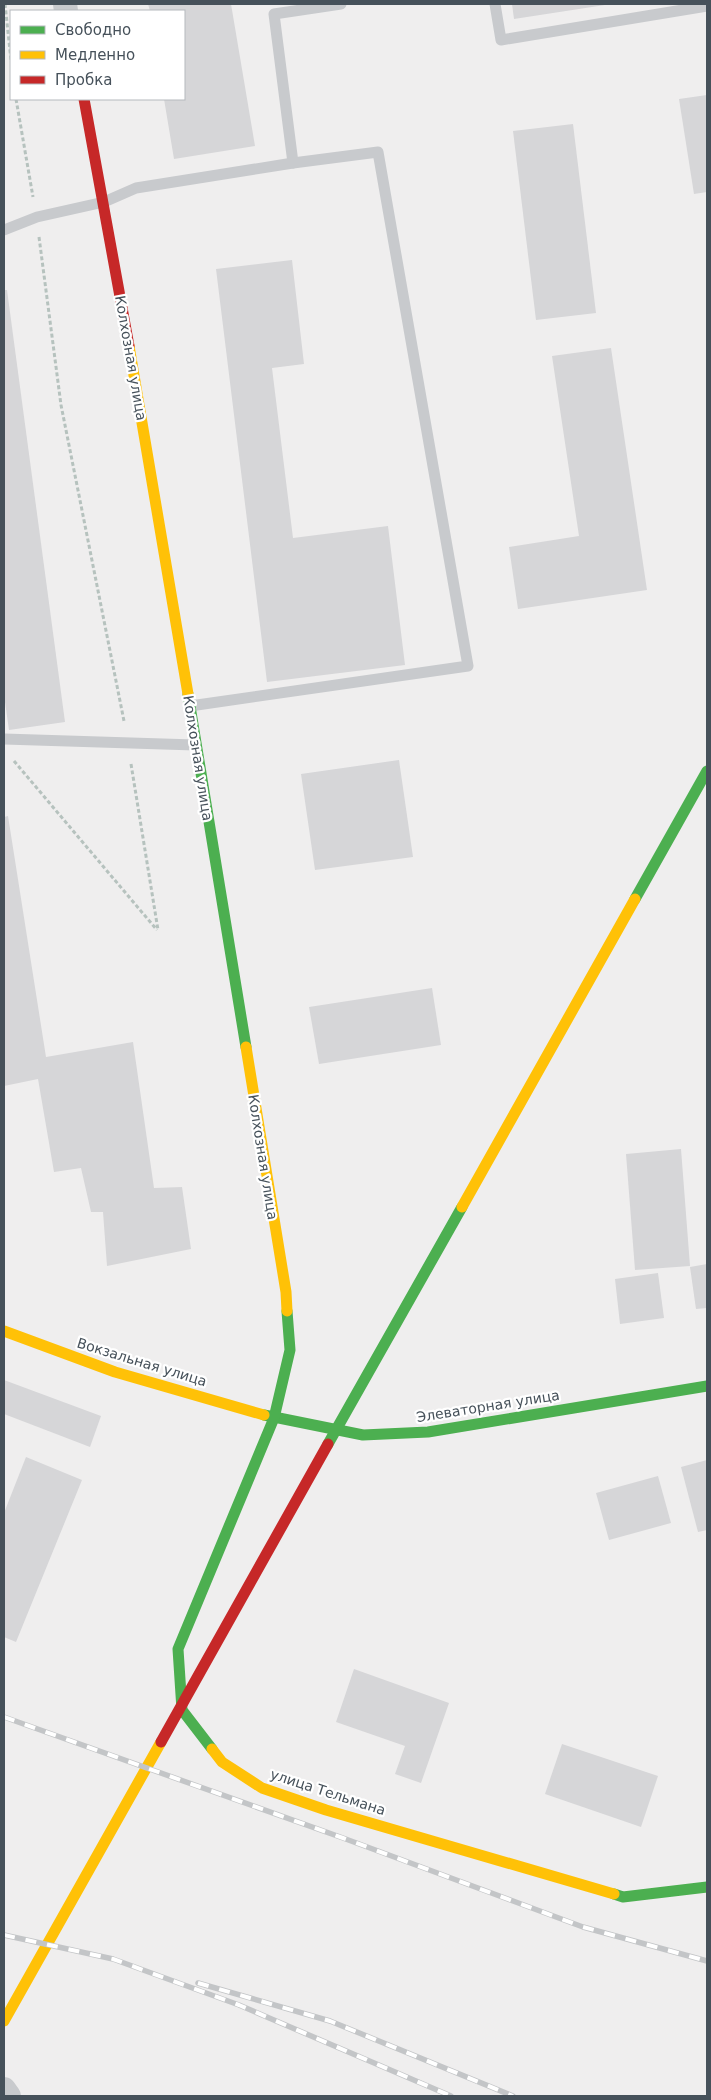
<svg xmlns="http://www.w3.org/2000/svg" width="711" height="2100" font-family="'DejaVu Sans',sans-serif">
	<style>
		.building { fill: #d6d6d8 }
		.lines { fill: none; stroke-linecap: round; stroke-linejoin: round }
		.path { stroke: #b6c2be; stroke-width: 3; stroke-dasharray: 4 2.5; stroke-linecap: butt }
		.lane { stroke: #c8cacd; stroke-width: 11 }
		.street { stroke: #c8cacd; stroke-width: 24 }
		.fast { stroke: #4caf50; stroke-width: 11 }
		.slow { stroke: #ffc107; stroke-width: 11 }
		.jam { stroke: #c62828; stroke-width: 11 }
		.rail-casing { stroke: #c3c5c7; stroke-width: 5.5 }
		.rail { stroke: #fff; stroke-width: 4; stroke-dasharray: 11; stroke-linecap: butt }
		.labels { text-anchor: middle; stroke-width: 4.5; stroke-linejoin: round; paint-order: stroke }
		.street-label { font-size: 14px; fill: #46515a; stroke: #fff }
	</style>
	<rect width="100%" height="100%" fill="#efeeee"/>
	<g class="building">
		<path d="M148 4H231L255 146 174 159 164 99H184V11H150Z"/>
		<path d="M512 4H605V5L514 19Z"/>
		<path d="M707 95V192L694 194 679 99Z"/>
		<path d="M573 124 596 313 536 320 513 131Z"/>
		<path d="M292 260 304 364 272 368 293 538 388 526 405 665 267 682 216 269Z"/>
		<path d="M4 290H7L65 722 9 730 4 695Z"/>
		<path d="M611 348 647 590 518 609 509 547 579 536 552 356Z"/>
		<path d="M399 760 413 857 315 870 301 774Z"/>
		<path d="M8 816 46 1057 133 1042 154 1188 182 1187 191 1249 107 1266 103 1212H91L81 1168 54 1172 38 1079 4 1086V817Z"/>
		<path d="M432 988 441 1045 319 1064 309 1007Z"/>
		<path d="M681 1149 690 1266 635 1270 626 1154Z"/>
		<path d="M707 1264V1308L696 1309 690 1267Z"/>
		<path d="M658 1273 664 1318 620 1324 615 1279Z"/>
		<path d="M4 1380 101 1416 90 1447 4 1414Z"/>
		<path d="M26 1457 82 1480 16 1642 4 1637V1513Z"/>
		<path d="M707 1460V1530L698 1532 681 1467Z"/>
		<path d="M658 1476 671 1523 609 1540 596 1493Z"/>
		<path d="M354 1669 449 1703 421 1783 395 1774 405 1746 336 1722Z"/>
		<path d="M562 1744 658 1776 641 1827 545 1794Z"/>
	</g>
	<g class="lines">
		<g class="path">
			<path d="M5 4 11 60"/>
			<path d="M16 99 33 197"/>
			<path d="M39 237 61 405 124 721"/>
			<path d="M14 761 157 930"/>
			<path d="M131 764 158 930"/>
		</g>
		<g class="lane">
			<path d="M495 4 501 40 707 6"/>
			<path d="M293 163 274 14 341 4"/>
			<path d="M4 230 37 217 104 202 136 188 293 163 378 152 468 666 190 706"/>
			<path d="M4 739 195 745"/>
		</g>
		<g class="street">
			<path d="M65 4 66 11"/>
			<path d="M4 2089 9 2096"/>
		</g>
		<g class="fast">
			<path d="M188 694 246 1047"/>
			<path d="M635 899 707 771"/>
			<path d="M264 1415 363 1435 428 1432 707 1386"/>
			<path d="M328 1444 462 1207"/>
			<path d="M212 1749 182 1710 178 1649 274 1418 290 1350 287 1311"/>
			<path d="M614 1894 623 1897 707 1887"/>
		</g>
		<g class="slow">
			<path d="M129 346 188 694"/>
			<path d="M246 1047 286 1292 287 1311"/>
			<path d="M462 1207 635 899"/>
			<path d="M4 1331 115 1372 264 1415"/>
			<path d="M212 1749 222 1762 262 1788 326 1810 614 1894"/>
			<path d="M4 2021 161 1742"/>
		</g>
		<g class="jam">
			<path d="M84 99 129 346"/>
			<path d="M161 1742 328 1444"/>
		</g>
		<g class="rail-casing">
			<g id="rail">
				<path d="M4 1717 343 1838 583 1927 707 1961"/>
				<path d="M4 1935 113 1959 239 2005 451 2096"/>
				<path d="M198 1983 330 2021 513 2096"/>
			</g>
		</g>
		<use href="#rail" class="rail"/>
	</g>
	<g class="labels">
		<g class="street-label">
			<text transform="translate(131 358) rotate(80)" y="5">Колхозная улица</text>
			<text transform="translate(198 758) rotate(81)" y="5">Колхозная улица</text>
			<text transform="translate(263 1157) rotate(81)" y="5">Колхозная улица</text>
			<text transform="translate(142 1362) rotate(17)" y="5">Вокзальная улица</text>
			<text transform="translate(488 1406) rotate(-9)" y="5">Элеваторная улица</text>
			<text transform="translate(328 1792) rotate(18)" y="5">улица Тельмана</text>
		</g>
	</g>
	<rect width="711" height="2100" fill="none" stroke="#46515a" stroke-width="10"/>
	<rect x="10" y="10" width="175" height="90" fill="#ffffff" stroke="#b5b9bd"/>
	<rect x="20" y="26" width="25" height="8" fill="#4caf50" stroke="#b5b9bd"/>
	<text x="55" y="35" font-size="15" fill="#46515a">Свободно</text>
	<rect x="20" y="51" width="25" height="8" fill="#ffc107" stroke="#b5b9bd"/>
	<text x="55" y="60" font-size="15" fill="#46515a">Медленно</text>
	<rect x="20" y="76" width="25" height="8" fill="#c62828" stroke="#b5b9bd"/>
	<text x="55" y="85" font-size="15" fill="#46515a">Пробка</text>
</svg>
